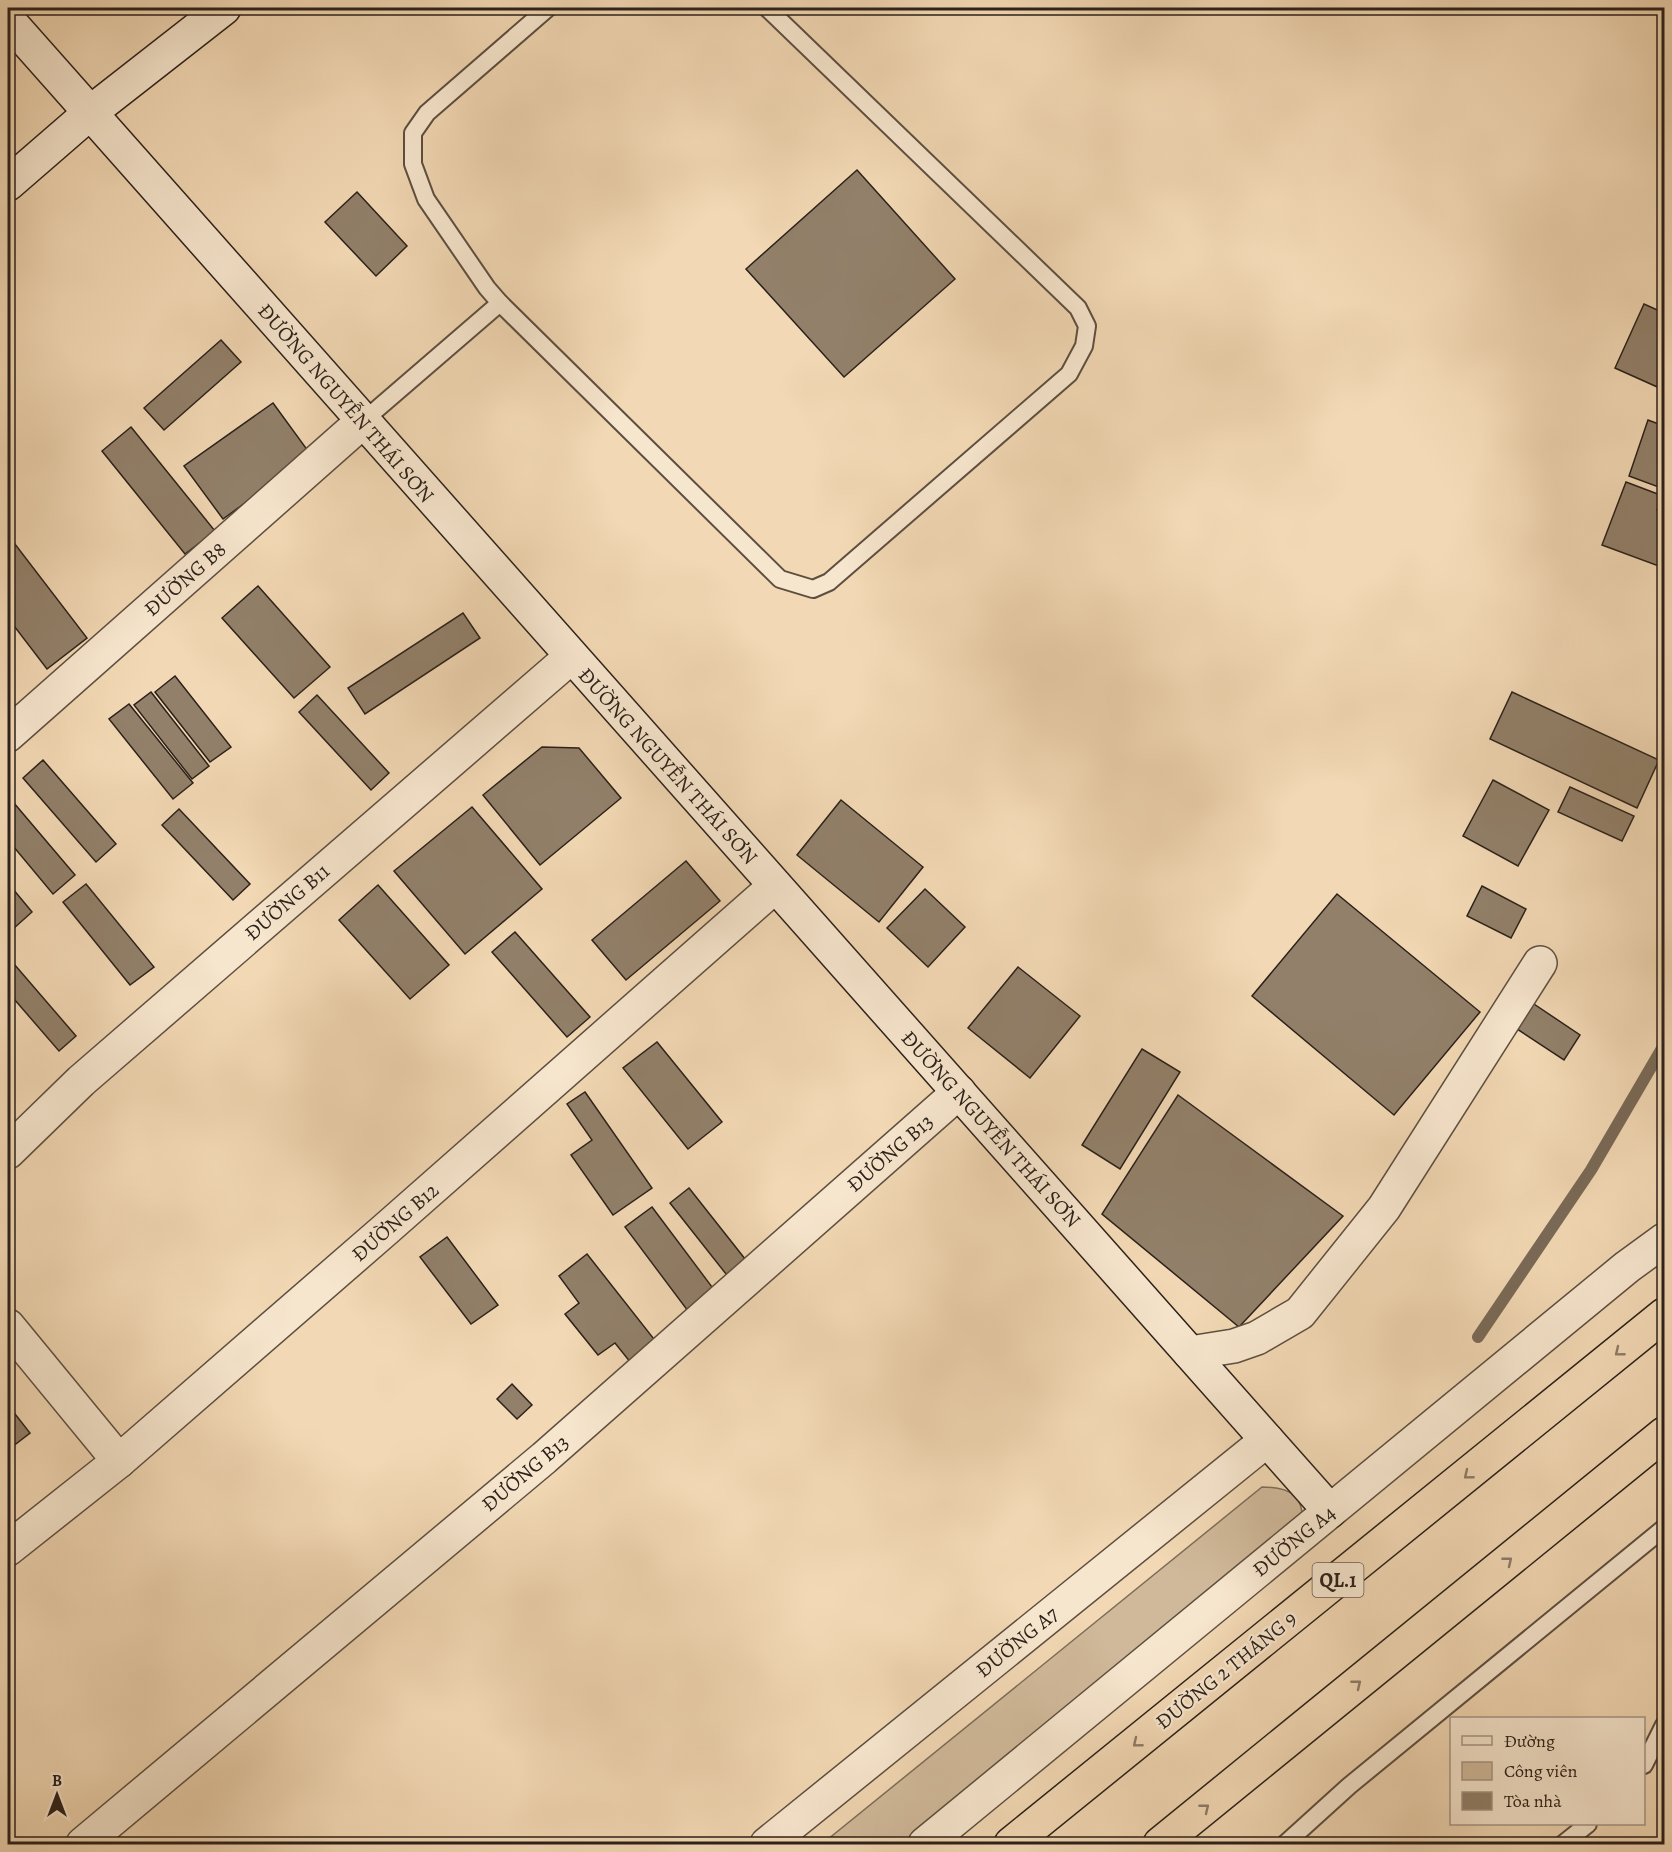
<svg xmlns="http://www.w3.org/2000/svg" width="1672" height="1852" font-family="Alegreya,serif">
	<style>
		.green { fill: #d0b99a; stroke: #7e6d5a; stroke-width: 1.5 }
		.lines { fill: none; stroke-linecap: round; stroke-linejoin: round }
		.stream { stroke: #7a6a57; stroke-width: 12 }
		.building { fill: #92806a; stroke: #2b211a; stroke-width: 1.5 }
		.lane-casing { stroke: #5d4f40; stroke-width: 20 }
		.street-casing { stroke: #5d4f40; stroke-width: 36 }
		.secondary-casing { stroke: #2b211a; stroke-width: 36 }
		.highway-casing { stroke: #2b211a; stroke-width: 36 }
		.lane { stroke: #f7e6ce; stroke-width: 16 }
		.street { stroke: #f7e6ce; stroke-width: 33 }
		.secondary { stroke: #f7e6ce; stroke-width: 33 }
		.highway { stroke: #f2d8b4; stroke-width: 33 }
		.oneway { stroke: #8e7c67 }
		.labels { text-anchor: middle; stroke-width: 4.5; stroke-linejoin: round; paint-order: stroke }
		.shield { fill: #f7e6ce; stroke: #685c50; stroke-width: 1.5 }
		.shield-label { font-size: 20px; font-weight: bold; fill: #2b211a }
		.street-label { font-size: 21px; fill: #2b211a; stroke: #f7e6ce }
	</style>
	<rect width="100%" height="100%" fill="#f2d8b4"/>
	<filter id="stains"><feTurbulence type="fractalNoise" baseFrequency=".00333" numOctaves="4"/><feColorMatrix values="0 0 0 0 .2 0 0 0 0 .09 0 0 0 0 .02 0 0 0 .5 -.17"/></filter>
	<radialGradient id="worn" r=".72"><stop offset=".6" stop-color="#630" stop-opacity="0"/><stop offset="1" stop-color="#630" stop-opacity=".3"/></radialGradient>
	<path class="green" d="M1262 1487C1291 1487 1305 1496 1302 1526L909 1844H822Z"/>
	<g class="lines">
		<path class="stream" d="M1478 1337 1591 1170 1664 1045"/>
	</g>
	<g class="building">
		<path d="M857 170 955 279 844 377 746 269Z"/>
		<path d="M357 192 407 246 376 276 325 222Z"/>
		<path d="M1644 304 1664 313V390L1615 368Z"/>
		<path d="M221 340 241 362 164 430 144 408Z"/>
		<path d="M273 403 311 455 223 519 184 466Z"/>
		<path d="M1648 420 1664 426V489L1629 476Z"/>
		<path d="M131 427 215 531 185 554 102 451Z"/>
		<path d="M1626 482 1663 496 1657 510 1664 513V568L1602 545Z"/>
		<path d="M8 535 87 638 47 669 8 618Z"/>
		<path d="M258 586 330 667 294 698 222 618Z"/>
		<path d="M463 613 480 638 365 714 348 688Z"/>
		<path d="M175 676 231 747 210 762 155 692Z"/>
		<path d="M151 692 209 766 192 779 134 705Z"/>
		<path d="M1512 692 1659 760 1637 808 1490 739Z"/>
		<path d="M317 695 389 773 371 790 299 712Z"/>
		<path d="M129 704 193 783 173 799 109 719Z"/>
		<path d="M542 747 579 748 621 798 540 865 483 795Z"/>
		<path d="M43 760 116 844 96 862 23 778Z"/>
		<path d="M1493 780 1549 810 1518 866 1463 836Z"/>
		<path d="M1570 787 1634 816 1622 841 1558 812Z"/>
		<path d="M8 796 75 875 53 894 8 840Z"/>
		<path d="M841 800 923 867 879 922 797 855Z"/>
		<path d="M472 807 542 889 465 954 394 871Z"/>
		<path d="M179 809 250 884 233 900 162 825Z"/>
		<path d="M686 861 720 901 626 980 592 940Z"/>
		<path d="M8 883 32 912 13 929 8 922Z"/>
		<path d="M86 884 154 967 130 985 63 902Z"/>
		<path d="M378 885 449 965 410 999 339 920Z"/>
		<path d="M1482 886 1526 909 1511 938 1467 916Z"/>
		<path d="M925 889 965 927 928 967 887 928Z"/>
		<path d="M1337 894 1480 1012 1394 1115 1252 996Z"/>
		<path d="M515 932 590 1017 567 1037 492 952Z"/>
		<path d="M8 957 76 1036 59 1051 8 992Z"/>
		<path d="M1018 967 1080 1016 1030 1078 968 1028Z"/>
		<path d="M1531 1002 1580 1035 1564 1060 1514 1027Z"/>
		<path d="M657 1042 722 1122 688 1149 623 1068Z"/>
		<path d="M1142 1049 1180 1072 1120 1169 1082 1145Z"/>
		<path d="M585 1092 652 1188 613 1215 571 1155 592 1140 567 1104Z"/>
		<path d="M1178 1095 1343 1216 1239 1327 1102 1214Z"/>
		<path d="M689 1188 749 1264 730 1279 670 1203Z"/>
		<path d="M652 1207 718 1295 691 1315 625 1227Z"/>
		<path d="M447 1237 498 1305 471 1324 420 1257Z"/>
		<path d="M587 1254 661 1348 635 1368 615 1343 598 1355 565 1314 579 1303 559 1276Z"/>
		<path d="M512 1384 532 1405 517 1419 497 1399Z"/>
		<path d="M8 1405 30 1433 8 1450Z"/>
	</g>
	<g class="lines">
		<g class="lane-casing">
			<g id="lane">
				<path d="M500 303 780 579 813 589 829 582 1069 374 1084 346 1087 326 1078 308 767 8"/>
				<path d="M362 422 500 303 487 288 426 199 413 164V133L427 113 548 8"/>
				<path d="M1644 1765 1664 1725"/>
				<path d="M1285 1844 1349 1786 1664 1528"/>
				<path d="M1563 1844 1588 1824"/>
			</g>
		</g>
		<g class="street-casing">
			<g id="street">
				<path d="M8 735 362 422"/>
				<path d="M8 1152 81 1081 571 657"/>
				<path d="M8 1326 119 1461"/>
				<path d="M1190 1353 1234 1346 1257 1338 1300 1313 1384 1208 1540 963"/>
				<path d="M8 1549 119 1461 386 1229 775 886"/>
				<path d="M83 1844 544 1458 959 1092"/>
				<path d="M767 1844 1267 1440"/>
				<path d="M925 1844 1627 1267 1664 1240"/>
			</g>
		</g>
		<g class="secondary-casing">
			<g id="secondary">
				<path d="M8 20 1330 1511"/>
				<path d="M8 184 91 112 224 8"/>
			</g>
		</g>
		<g class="highway-casing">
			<g id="highway">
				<path d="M1011 1844 1664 1315"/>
				<path d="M1160 1844 1664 1434"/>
			</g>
		</g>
		<use href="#lane" class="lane"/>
		<use href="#street" class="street"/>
		<use href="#secondary" class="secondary"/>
		<use href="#highway" class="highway"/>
	</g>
	<defs><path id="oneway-chevron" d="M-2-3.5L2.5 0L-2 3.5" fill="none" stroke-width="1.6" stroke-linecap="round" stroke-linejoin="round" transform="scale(1.5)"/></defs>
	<g class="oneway">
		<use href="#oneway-chevron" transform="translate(1619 1352) rotate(141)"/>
		<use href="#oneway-chevron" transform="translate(1468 1475) rotate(141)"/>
		<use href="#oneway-chevron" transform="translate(1508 1561) rotate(-39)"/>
		<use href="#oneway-chevron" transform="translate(1357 1684) rotate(-39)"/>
		<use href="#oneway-chevron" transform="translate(1137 1743) rotate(141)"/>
		<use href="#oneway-chevron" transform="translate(1205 1808) rotate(-39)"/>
	</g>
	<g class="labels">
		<rect class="shield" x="1312.5" y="1563" width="51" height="34" rx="4.5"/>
		<g class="shield-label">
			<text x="1338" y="1587">QL.1</text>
		</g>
		<g class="street-label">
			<text transform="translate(346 403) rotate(49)" y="7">ĐƯỜNG NGUYỄN THÁI SƠN</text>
			<text transform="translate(185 579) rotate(-41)" y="7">ĐƯỜNG B8</text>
			<text transform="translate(668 766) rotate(48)" y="7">ĐƯỜNG NGUYỄN THÁI SƠN</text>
			<text transform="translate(287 902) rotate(-41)" y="7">ĐƯỜNG B11</text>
			<text transform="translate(991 1129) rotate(48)" y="7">ĐƯỜNG NGUYỄN THÁI SƠN</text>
			<text transform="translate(890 1153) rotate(-41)" y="7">ĐƯỜNG B13</text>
			<text transform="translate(395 1222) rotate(-41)" y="7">ĐƯỜNG B12</text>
			<text transform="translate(525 1473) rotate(-40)" y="7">ĐƯỜNG B13</text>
			<text transform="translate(1294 1541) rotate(-39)" y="7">ĐƯỜNG A4</text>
			<text transform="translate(1017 1642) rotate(-39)" y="7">ĐƯỜNG A7</text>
			<text transform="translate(1226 1670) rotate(-39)" y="7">ĐƯỜNG 2 THÁNG 9</text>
		</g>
	</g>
	<rect width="1672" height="1852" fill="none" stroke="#f2d8b4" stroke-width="30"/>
	<rect x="9" y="9" width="1654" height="1834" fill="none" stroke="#2b211a" stroke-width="3"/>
	<rect x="15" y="15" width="1642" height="1822" fill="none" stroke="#2b211a" stroke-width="1.5"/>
	<rect x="1450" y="1717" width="195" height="108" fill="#f7e6ce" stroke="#a59786" stroke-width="1.5"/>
	<rect x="1462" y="1736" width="30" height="9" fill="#f7e6ce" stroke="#a59786" stroke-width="1.5"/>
	<text x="1504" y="1747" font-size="18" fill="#2b211a">Đường</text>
	<rect x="1462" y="1762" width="30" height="18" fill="#d0b99a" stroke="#a59786" stroke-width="1.5"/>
	<text x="1504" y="1777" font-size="18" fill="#2b211a">Công viên</text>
	<rect x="1462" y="1792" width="30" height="18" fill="#92806a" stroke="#a59786" stroke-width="1.5"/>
	<text x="1504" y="1807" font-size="18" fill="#2b211a">Tòa nhà</text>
	<g transform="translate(57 1795)" stroke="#f7e6ce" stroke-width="4.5" paint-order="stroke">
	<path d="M0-4.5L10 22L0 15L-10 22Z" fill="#2b211a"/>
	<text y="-9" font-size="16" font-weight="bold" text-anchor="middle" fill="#2b211a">B</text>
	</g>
	<rect width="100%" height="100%" filter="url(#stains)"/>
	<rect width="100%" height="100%" fill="url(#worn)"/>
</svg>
